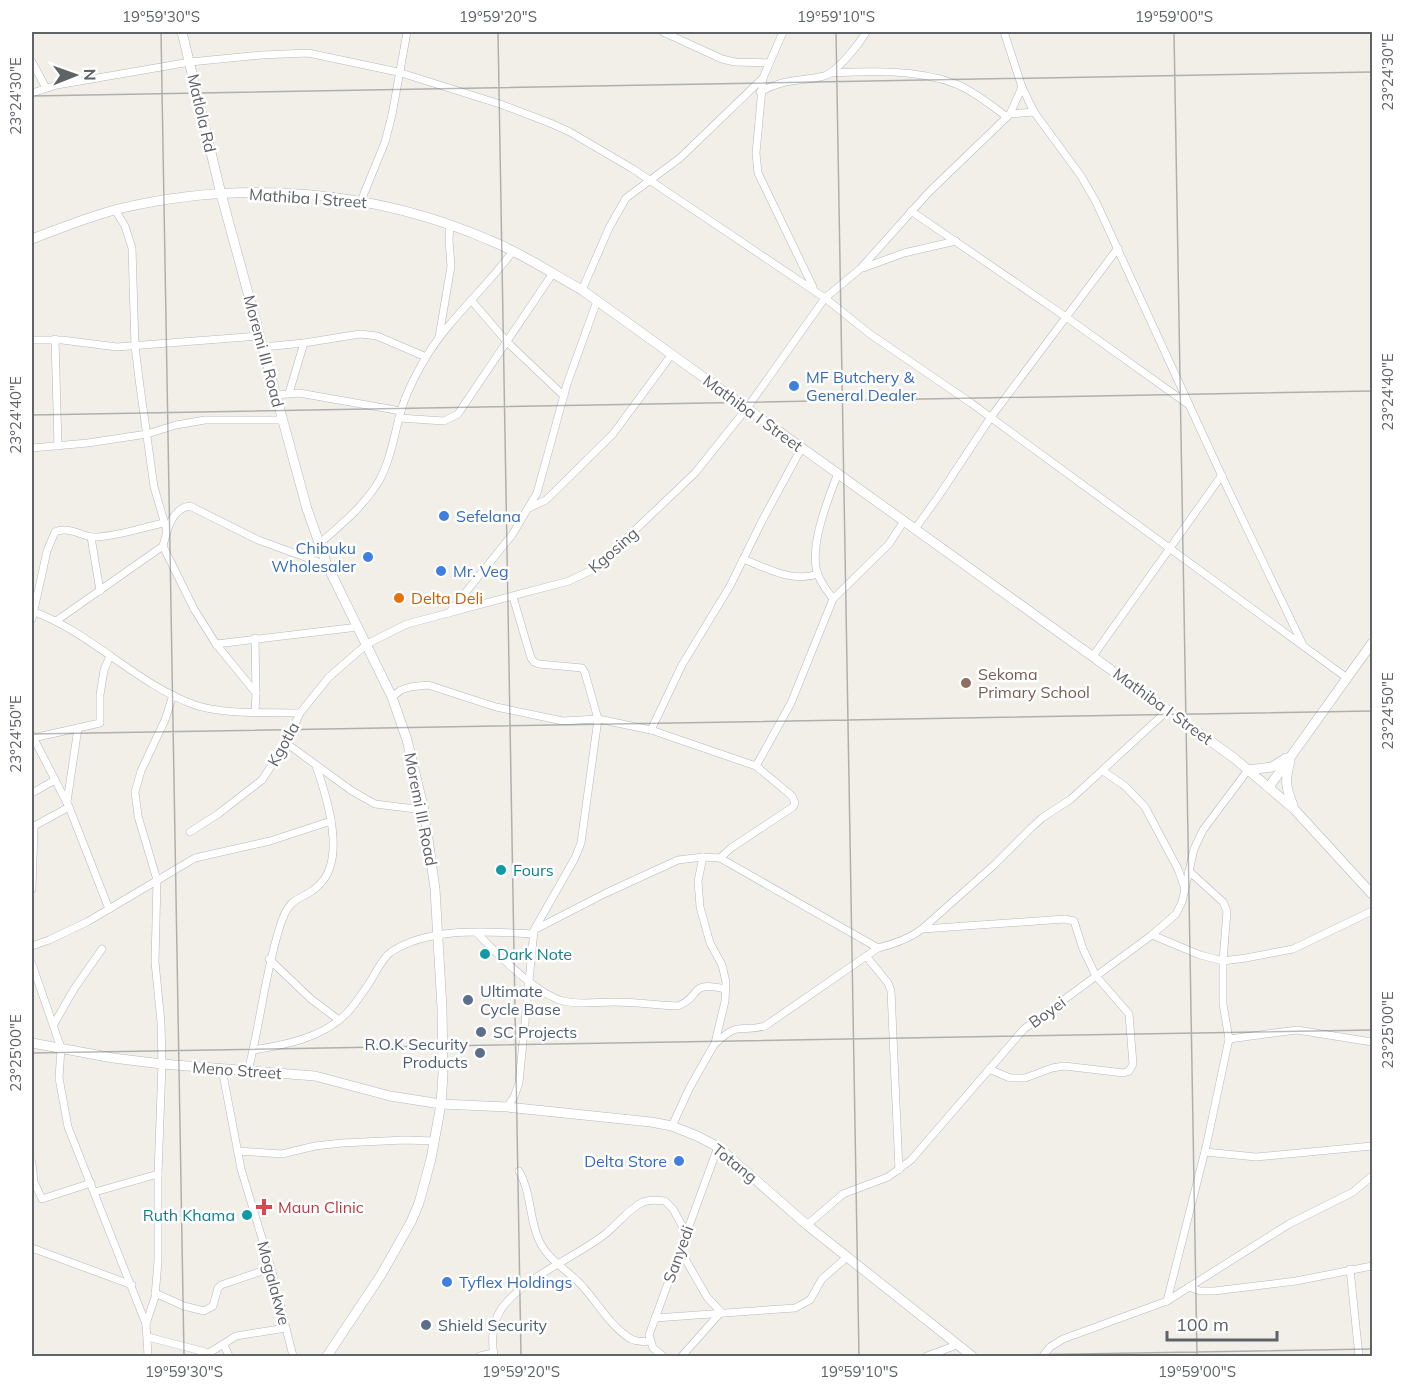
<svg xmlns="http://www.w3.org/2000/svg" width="1404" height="1388" font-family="Mulish,sans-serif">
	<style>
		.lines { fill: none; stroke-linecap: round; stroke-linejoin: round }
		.minor-casing { stroke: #b5b8bc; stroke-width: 8 }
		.tertiary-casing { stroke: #b5b8bc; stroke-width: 10 }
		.minor { stroke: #fff; stroke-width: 7 }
		.tertiary { stroke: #fff; stroke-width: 9 }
		.ticks { fill: none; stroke: #5f6368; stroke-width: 1.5; stroke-opacity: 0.45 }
		.shop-dot { fill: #3f7fe0; stroke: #fff; stroke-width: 2 }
		.food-dot { fill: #e8710a; stroke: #fff; stroke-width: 2 }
		.education-dot { fill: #8d6e63; stroke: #fff; stroke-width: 2 }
		.culture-dot { fill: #0f9aa8; stroke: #fff; stroke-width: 2 }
		.service-dot { fill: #5c6f8a; stroke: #fff; stroke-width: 2 }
		.health-dot { fill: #e0444e; stroke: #fff; stroke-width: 2 }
		.labels { text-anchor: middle; stroke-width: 5; stroke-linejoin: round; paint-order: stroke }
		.street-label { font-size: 16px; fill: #5f6368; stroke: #fff }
		.shop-label { font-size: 16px; fill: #366cbe; stroke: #fff; text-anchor: start }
		.food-label { font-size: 16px; fill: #c56008; stroke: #fff; text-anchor: start }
		.education-label { font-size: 16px; fill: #785e54; stroke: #fff; text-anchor: start }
		.culture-label { font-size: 16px; fill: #0d838f; stroke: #fff; text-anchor: start }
		.service-label { font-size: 16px; fill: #4e5e75; stroke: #fff; text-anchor: start }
		.health-label { font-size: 16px; fill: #be3a42; stroke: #fff; text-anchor: start }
		.neatline { fill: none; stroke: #5f6368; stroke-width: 2 }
		.ticks-label { font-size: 15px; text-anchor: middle; fill: #5f6368 }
	</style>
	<rect width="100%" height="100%" fill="#f1efe8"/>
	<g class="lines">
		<g class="minor-casing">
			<g id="minor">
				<path d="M663 32 722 59 735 62 769 63"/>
				<path d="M1004 32 1022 87 1034 112 1081 176 1096 202 1226 485 1302 643"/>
				<path d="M32 62 46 88"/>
				<path d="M831 73C871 71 917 69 956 84 974 91 992 106 1007 117"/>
				<path d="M763 78 756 153 758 173 813 287"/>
				<path d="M760 92C784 78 800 82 824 76 837 72 860 43 866 32"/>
				<path d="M32 93 57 85 190 62 262 55 308 53 398 72 500 104 550 123 570 132 633 169 825 298 860 269 929 192 1010 114 1022 87"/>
				<path d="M1010 114 1034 112"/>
				<path d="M361 201 385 142 392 115 407 32"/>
				<path d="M115 210 125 226 132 248 135 346 139 379 154 487 167 531"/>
				<path d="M911 211 1066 317 1189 405"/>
				<path d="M863 268 904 253 956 241"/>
				<path d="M582 290 609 228 626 198 680 158 763 78 783 32"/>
				<path d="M471 300 507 342 564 396"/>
				<path d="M439 337 451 266 449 240 450 224"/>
				<path d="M55 339 58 446"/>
				<path d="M32 340H62L117 347 260 336"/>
				<path d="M263 347 304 343 360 334 377 336 426 357"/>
				<path d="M289 393 304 343"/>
				<path d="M276 395 299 393 401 411"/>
				<path d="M399 418 444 421 458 414 553 273"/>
				<path d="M32 448 88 443 147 434 176 425 205 420H282"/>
				<path d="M529 508 546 500 613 434 672 354"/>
				<path d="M915 529 938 497 991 417 1118 248"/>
				<path d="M91 537 100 591"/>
				<path d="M319 544C341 525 364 506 379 481 391 459 394 435 401 411 406 393 416 374 426 357 450 318 486 288 513 251"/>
				<path d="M163 546 194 609 216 644 256 693 255 711"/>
				<path d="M743 559C767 568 792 583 818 574"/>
				<path d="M833 599C828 592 821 583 818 575 808 548 828 499 838 473"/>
				<path d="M32 611C91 632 136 684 195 705 224 715 269 712 300 713"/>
				<path d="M449 613 512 535 537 493 567 384 597 301"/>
				<path d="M32 619 47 551 55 532C67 526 80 535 92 537 111 538 144 527 164 523"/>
				<path d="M56 621 163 546C167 530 172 508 190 506L258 540 327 565"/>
				<path d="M255 638 256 693"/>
				<path d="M216 644 358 627"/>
				<path d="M1093 656 1222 475"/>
				<path d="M392 697 401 690 410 687 428 685 496 707 563 721 598 719 651 730"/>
				<path d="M32 735 69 807 109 909"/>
				<path d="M33 738 100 723V695L104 670 110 656"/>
				<path d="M286 743 352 791 375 804 424 810"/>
				<path d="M756 766 651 730 682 665 730 586 762 521 802 447"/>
				<path d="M1103 771 1125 786 1145 807 1178 869 1185 889"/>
				<path d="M32 793 55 780"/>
				<path d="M67 802 78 728"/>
				<path d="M190 832 218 814 262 780 286 743 300 713 329 677 367 644 407 624 569 581 594 569 695 473 747 408 825 298 870 334 971 403 1347 678"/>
				<path d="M720 858 731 848 793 807 795 803 792 796 756 766 791 703 833 599 889 544 904 521"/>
				<path d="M32 889 34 828 36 825 69 807"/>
				<path d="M923 929 1065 919 1074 921 1083 949 1096 976 1129 1014 1133 1064 1129 1071 1124 1073 1064 1066 1052 1068 1025 1078H1010L989 1069"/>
				<path d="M534 930 606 893 678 860 703 857 720 858 878 948C894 944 909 939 922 929L994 865 1031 828 1042 818 1071 799 1168 710"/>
				<path d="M477 933C497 954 536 994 563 1001 578 1005 598 1002 614 1002 635 1002 657 1005 678 1006 702 997 688 980 725 989"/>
				<path d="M1152 935 1200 955 1223 961 1246 958 1293 949 1372 911"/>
				<path d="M32 946 49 940 87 922 195 858 270 841 331 821"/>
				<path d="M866 956 888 983 891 991 899 1170"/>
				<path d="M269 959 311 999 339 1020"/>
				<path d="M32 964 61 1048 59 1078 68 1127 146 1324 148 1356"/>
				<path d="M54 1024 74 989 102 949"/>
				<path d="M1229 1039 1297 1030 1372 1042"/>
				<path d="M716 1043C740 1020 739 1033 765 1026L878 948"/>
				<path d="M253 1050C285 1045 322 1038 346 1014 354 1006 361 995 368 985 375 975 381 959 391 952 431 926 488 932 534 934"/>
				<path d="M222 1069 241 1169 271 1268 293 1356"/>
				<path d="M248 1071C261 1021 265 971 281 923 292 892 301 903 319 885 347 859 327 797 316 766"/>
				<path d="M507 1107 514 1097 519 1083 534 930 575 858 581 843 598 719 585 673 582 668 539 664 534 662 531 658 513 597"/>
				<path d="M672 1126 690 1087 715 1043 725 1001 726 982 722 965 710 943 700 907 698 881 703 857"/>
				<path d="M238 1151 282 1154 315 1146 342 1143 405 1140 434 1141"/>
				<path d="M1205 1152 1256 1157 1372 1146"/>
				<path d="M32 1163 34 1182 42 1199 91 1183"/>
				<path d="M519 1171C531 1192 529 1216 538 1238 547 1261 569 1270 584 1288 599 1305 611 1327 631 1339 637 1342 643 1342 649 1341"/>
				<path d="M95 1192 158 1174"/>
				<path d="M807 1225 843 1194 888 1177 911 1160 1024 1029 1152 935 1176 914 1182 902 1194 849 1203 830 1248 770"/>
				<path d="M32 1248 132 1285"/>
				<path d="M680 1250 707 1297 721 1312 682 1356"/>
				<path d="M1350 1269 1359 1356"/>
				<path d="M1189 1287 1200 1291H1214L1296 1281 1372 1266"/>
				<path d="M155 1293 184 1306 204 1311 213 1306 218 1288 221 1285 271 1268"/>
				<path d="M1167 1301 1206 1147 1229 1039 1223 1004V961L1227 911 1223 902 1189 871"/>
				<path d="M655 1318 795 1308 810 1300 822 1279 847 1257"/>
				<path d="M146 1324 155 1297 158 1261V1174L162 1064 161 1022 155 962 157 880 138 816 135 792 141 771 165 720 173 695"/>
				<path d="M148 1337 209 1353 236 1336 286 1328"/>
				<path d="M224 1345 229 1356"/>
				<path d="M480 1356 493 1353"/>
				<path d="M494 1356C491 1338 492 1319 505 1304 531 1274 572 1259 604 1235 617 1225 627 1210 643 1202 650 1199 658 1200 665 1201L673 1209 686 1233"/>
				<path d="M663 1356 653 1348 649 1335 718 1147"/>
				<path d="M927 1356 957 1345"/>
				<path d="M1043 1356 1050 1347 1063 1339 1167 1301 1289 1224 1353 1192 1372 1176"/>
			</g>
		</g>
		<g class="tertiary-casing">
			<g id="tertiary">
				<path d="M182 32 221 194 307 509 327 565 392 697 407 740 424 810 435 889 442 1008 443 1074 441 1104 431 1159 419 1203 411 1222 381 1275 327 1356"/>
				<path d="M32 239C60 228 88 217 118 209 241 179 374 190 489 240 522 253 551 273 582 290L1234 758 1294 809 1372 894"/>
				<path d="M1290 761C1285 780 1285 786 1293 805"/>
				<path d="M1248 770 1272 767 1286 758"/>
				<path d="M1269 787 1372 643"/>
				<path d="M32 1043 113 1058 162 1064 315 1076 390 1096 441 1104 507 1107 651 1122 672 1126 697 1136 718 1147 807 1225 972 1356"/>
			</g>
		</g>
		<use href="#minor" class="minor"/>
		<use href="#tertiary" class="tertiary"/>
	</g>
	<path class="ticks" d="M161 32 184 1356M498 32 521 1356M836 32 859 1356M1174 32 1197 1356M32 96 1372 72M32 415 1372 391M32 734 1372 711M32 1053 1372 1030M950 1356 1372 1349"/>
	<g class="shop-dot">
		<circle cx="794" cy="386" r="6"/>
		<circle cx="444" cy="516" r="6"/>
		<circle cx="368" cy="557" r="6"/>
		<circle cx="441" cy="571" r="6"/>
		<circle cx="679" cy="1161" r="6"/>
		<circle cx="447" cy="1282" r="6"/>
	</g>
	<circle class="food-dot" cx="399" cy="598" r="6"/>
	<circle class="education-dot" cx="966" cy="683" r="6"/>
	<g class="culture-dot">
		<circle cx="501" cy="870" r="6"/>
		<circle cx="485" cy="954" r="6"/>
		<circle cx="247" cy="1215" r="6"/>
	</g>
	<g class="service-dot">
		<circle cx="468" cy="1000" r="6"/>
		<circle cx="481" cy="1032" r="6"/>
		<circle cx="480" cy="1053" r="6"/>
		<circle cx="426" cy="1325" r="6"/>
	</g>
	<path class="health-dot" d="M261 1198h6v6h6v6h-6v6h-6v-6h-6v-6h6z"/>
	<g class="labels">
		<g class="street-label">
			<text transform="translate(202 113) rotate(77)" y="6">Matlola Rd</text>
			<text transform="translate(308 198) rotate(4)" y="6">Mathiba I Street</text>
			<text transform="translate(264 351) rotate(75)" y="6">Moremi III Road</text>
			<text transform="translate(753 413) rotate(36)" y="6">Mathiba I Street</text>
			<text transform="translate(613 550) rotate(-41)" y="6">Kgosing</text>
			<text transform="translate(1163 706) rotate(36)" y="6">Mathiba I Street</text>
			<text transform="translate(283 744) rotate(-61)" y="6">Kgotla</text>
			<text transform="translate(421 809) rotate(79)" y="6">Moremi III Road</text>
			<text transform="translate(1047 1012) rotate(-36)" y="6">Boyei</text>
			<text transform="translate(237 1070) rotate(4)" y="6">Meno Street</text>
			<text transform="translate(735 1163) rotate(38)" y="6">Totang</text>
			<text transform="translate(678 1254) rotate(-70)" y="6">Sanyedi</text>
			<text transform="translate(274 1283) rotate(75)" y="6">Mogalakwe</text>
		</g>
		<g class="shop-label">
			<text x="806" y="383">MF Butchery &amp;<tspan x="806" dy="18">General Dealer</tspan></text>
			<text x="456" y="522">Sefelana</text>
			<text x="356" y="554" text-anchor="end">Chibuku<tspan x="356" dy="18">Wholesaler</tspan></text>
			<text x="453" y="577">Mr. Veg</text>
			<text x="667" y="1167" text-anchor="end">Delta Store</text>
			<text x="459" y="1288">Tyflex Holdings</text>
		</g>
		<g class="food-label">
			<text x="411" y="604">Delta Deli</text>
		</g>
		<g class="education-label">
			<text x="978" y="680">Sekoma<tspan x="978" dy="18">Primary School</tspan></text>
		</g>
		<g class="culture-label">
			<text x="513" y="876">Fours</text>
			<text x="497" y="960">Dark Note</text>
			<text x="235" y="1221" text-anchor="end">Ruth Khama</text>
		</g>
		<g class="service-label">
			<text x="480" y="997">Ultimate<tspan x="480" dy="18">Cycle Base</tspan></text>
			<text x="493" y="1038">SC Projects</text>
			<text x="468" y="1050" text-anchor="end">R.O.K Security<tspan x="468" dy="18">Products</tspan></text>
			<text x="438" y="1331">Shield Security</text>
		</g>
		<g class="health-label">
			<text x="278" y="1213">Maun Clinic</text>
		</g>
	</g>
	<rect width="1404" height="1388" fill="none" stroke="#ffffff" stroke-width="66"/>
	<g transform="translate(75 75) rotate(89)" stroke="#ffffff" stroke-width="4.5" paint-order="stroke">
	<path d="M0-4.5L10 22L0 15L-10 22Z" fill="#5f6368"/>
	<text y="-9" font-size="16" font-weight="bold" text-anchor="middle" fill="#5f6368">N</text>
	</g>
	<path d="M1167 1331v9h110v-9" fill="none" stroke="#5f6368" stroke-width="3"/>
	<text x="1176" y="1331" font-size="18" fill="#5f6368" stroke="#ffffff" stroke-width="4.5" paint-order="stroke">100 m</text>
	<rect x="33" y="33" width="1338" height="1322" class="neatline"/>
	<g class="ticks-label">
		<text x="161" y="22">19°59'30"S</text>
		<text x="498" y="22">19°59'20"S</text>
		<text x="836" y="22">19°59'10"S</text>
		<text x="1174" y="22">19°59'00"S</text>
		<text transform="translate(1388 72) rotate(-90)" y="5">23°24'30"E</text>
		<text transform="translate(16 96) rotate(-90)" y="5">23°24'30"E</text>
		<text transform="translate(1388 392) rotate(-90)" y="5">23°24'40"E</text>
		<text transform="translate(16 415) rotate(-90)" y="5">23°24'40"E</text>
		<text transform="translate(1388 711) rotate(-90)" y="5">23°24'50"E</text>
		<text transform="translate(16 734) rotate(-90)" y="5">23°24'50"E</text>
		<text transform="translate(1388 1030) rotate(-90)" y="5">23°25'00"E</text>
		<text transform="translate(16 1053) rotate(-90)" y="5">23°25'00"E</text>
		<text x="184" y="1377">19°59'30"S</text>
		<text x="521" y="1377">19°59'20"S</text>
		<text x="859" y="1377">19°59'10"S</text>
		<text x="1197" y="1377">19°59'00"S</text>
	</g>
</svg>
